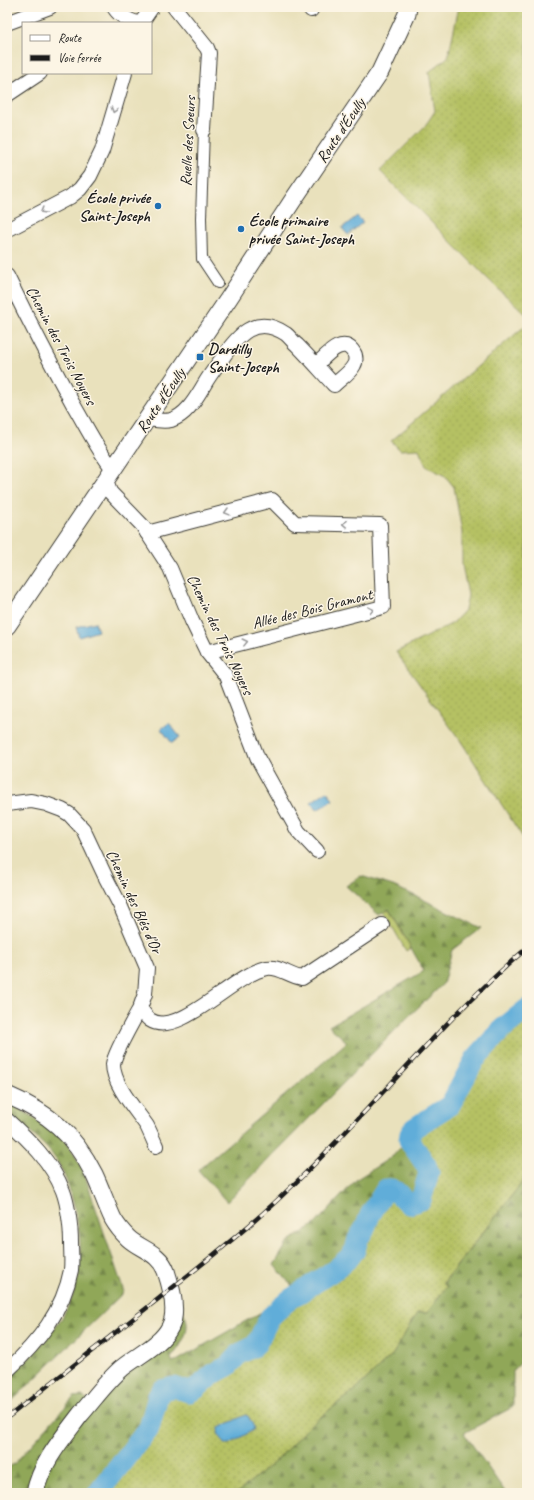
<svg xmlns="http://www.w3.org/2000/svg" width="534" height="1500" font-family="Caveat,sans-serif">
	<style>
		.grass { fill: url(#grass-dots); stroke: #686e40 }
		.forest { fill: url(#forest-firs); stroke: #56623a }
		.green { fill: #b5c163; stroke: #686e40 }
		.water { fill: #60add9; stroke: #3e647a }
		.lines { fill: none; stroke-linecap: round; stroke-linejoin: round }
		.river { stroke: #60add9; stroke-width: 21 }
		.pedestrian-casing { stroke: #3b3a34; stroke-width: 12 }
		.minor-casing { stroke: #3b3a34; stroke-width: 16 }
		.tertiary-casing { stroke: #3b3a34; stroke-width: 19 }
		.pedestrian { stroke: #fff; stroke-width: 10 }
		.minor { stroke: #fff; stroke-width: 14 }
		.tertiary { stroke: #fff; stroke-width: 17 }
		.rail-casing { stroke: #1c1c1c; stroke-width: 4.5 }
		.rail { stroke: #fcf5e5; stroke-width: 3; stroke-dasharray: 9; stroke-linecap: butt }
		.oneway { stroke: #999 }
		.poi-dot { fill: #1f6fb2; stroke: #fcf5e5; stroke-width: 1.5 }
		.labels { text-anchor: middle; stroke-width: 3; stroke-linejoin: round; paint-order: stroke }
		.street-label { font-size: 16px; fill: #1c1c1c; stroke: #fcf5e5 }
		.poi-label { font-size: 16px; font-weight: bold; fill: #1c1c1c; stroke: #fcf5e5; text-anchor: start }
	</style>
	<defs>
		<pattern id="grass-dots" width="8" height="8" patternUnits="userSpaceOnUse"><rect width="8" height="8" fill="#b5c163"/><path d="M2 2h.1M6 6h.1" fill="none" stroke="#9ba555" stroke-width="1.8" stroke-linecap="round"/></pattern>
		<pattern id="forest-firs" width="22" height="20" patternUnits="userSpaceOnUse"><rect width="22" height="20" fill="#90a759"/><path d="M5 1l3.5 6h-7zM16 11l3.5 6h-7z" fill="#758749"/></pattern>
	</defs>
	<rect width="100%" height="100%" fill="#fcf5e5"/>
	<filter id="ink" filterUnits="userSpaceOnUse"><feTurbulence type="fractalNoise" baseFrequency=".025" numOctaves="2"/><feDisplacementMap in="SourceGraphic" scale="8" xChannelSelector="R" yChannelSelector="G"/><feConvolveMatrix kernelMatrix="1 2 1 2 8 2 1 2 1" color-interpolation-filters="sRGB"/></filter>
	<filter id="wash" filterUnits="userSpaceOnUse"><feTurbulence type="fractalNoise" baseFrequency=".012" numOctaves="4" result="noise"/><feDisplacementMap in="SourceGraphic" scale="16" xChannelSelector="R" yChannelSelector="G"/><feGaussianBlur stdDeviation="0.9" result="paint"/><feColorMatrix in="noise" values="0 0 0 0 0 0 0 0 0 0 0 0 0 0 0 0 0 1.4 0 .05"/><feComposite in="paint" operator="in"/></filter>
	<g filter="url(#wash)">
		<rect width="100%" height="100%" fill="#e9e1bc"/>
		<g class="grass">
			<path d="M459 7H527V315L495 286 380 171 425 126 435 111 429 72 448 57Z"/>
			<path d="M527 324V844L460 740 396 652 453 623 465 610 468 595 462 565V532L454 487 445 476 426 466 419 449 400 450 391 441Z"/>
			<path d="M527 1009V1176L443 1283 447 1286 427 1313H417L393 1354 357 1388 308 1427 278 1459 237 1493H98L149 1428 158 1396 162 1390 174 1387 189 1392 196 1389 213 1374 228 1366 239 1354 247 1351 257 1343 270 1317 289 1300 336 1269 350 1257 355 1250 358 1239 365 1228 370 1215 386 1189C394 1188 396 1191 400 1198L426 1165 409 1140 410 1134 414 1128 450 1105 475 1059 502 1029Z"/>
		</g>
		<g class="forest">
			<path d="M361 876 393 886 418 897 481 928 452 950 443 984 407 1018 227 1202 198 1170 347 1042 329 1026 424 971 389 909 379 915 346 886Z"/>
			<path d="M483 1046 473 1057 449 1097 448 1102 439 1108 465 1061Z"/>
			<path d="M7 1100 66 1140 83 1170 124 1292 13 1400 7 1403V1379C62 1329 92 1291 76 1213 71 1193 65 1170 52 1154 40 1139 22 1126 7 1113Z"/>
			<path d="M409 1138V1140L426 1165 429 1173 421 1200 409 1204C400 1198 397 1187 386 1189 375 1205 367 1222 358 1238 355 1245 355 1252 350 1258 335 1272 315 1282 298 1293L274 1265 288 1242 315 1224 357 1179 393 1156Z"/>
			<path d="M527 1176V1356L513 1371V1407L464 1433 506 1493H237L278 1459 308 1427 357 1388 393 1354 417 1313H427L447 1286 443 1284Z"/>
			<path d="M289 1300 270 1317 257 1343 247 1351 239 1354 228 1366 213 1374 196 1389 189 1392 174 1387 162 1390 158 1396 149 1428 98 1493H7V1468L14 1464 74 1397 82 1396 90 1402 180 1308C195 1325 183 1343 171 1358L173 1363 270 1307Z"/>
		</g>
		<path class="green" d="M389 910 411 948 406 951 384 912Z"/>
		<g class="water">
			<path d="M357 216 363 222 348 235 342 228Z"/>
			<path d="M95 622 98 631 79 637 76 627Z"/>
			<path d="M169 723 180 737 172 743 161 729Z"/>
			<path d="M327 791 333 800 317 810 311 802Z"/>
			<path d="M245 1415 248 1416 254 1427 253 1430 230 1444H225L218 1433 219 1428Z"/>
		</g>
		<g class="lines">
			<path class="river" d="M98 1493 149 1428 158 1396 162 1390 174 1387 189 1392 196 1389 213 1374 228 1366 239 1354 253 1347 257 1343 270 1317 289 1300 336 1269 350 1257 355 1250 358 1239 365 1228 370 1215 386 1189C397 1187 400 1198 409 1204L421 1200 429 1173 426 1165 409 1140 410 1134 414 1128 450 1105 475 1059 502 1029 527 1009"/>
		</g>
	</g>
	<g filter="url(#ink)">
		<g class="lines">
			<g class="pedestrian-casing">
				<path id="pedestrian" d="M204 130 201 218 202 259 218 283"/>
			</g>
			<g class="minor-casing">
				<g id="minor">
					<path d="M114 7C118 15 128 20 137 23"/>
					<path d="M174 7 207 48 209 53 204 130"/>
					<path d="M311 10 312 7"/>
					<path d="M7 23 50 7"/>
					<path d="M141 23 152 7"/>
					<path d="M7 95 40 73"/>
					<path d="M7 230 70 197 80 189 90 176 102 151 125 73"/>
					<path d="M7 276C28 319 50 362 73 404 86 426 97 449 113 469"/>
					<path d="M147 419C154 420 164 422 171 420 187 415 196 398 204 385 209 376 215 368 221 360 237 336 255 313 286 334 290 337 293 342 297 345 310 358 322 372 334 385 340 379 350 373 354 365 356 362 356 356 354 353 343 334 325 357 316 365"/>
					<path d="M106 481 110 492 142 525 170 568 192 621 207 652 226 676 258 759 298 831 317 851"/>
					<path d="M147 533 272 500 295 523 380 525 383 607 207 652"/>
					<path d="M7 804 31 801 46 804 62 810 69 814 83 829 106 878 120 905 147 968 145 994 140 1008C143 1012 146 1017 150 1020 179 1039 235 973 267 968 279 966 289 976 302 978L382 925"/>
					<path d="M140 1008C134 1019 114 1054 113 1064 113 1085 136 1110 147 1126 150 1132 153 1139 156 1146"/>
					<path d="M7 1120C29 1140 52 1162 63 1191 68 1204 71 1228 71 1242 71 1251 72 1261 71 1270 63 1312 38 1342 7 1371"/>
				</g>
			</g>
			<g class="tertiary-casing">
				<g id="tertiary">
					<path d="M7 626 229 298 293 200 380 72 407 14 408 7"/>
					<path d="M7 1095C49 1113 73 1133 94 1174 101 1189 106 1204 113 1219 117 1226 122 1232 128 1238 141 1250 159 1252 166 1271 171 1286 178 1312 170 1327 161 1345 138 1355 122 1368 106 1382 94 1399 80 1415 62 1439 41 1463 35 1493"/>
				</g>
			</g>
			<use href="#pedestrian" class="pedestrian"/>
			<use href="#minor" class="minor"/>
			<use href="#tertiary" class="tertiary"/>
			<g class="rail-casing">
				<path id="rail" d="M7 1418C57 1378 107 1339 157 1300 202 1264 248 1229 289 1189 371 1111 441 1021 527 948"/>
			</g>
			<use href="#rail" class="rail"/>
		</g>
		<defs><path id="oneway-chevron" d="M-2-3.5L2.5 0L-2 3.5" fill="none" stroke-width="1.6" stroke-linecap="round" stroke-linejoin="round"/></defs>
		<g class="oneway">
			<use href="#oneway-chevron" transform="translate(114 110) rotate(107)"/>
			<use href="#oneway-chevron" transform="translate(43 211) rotate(149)"/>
			<use href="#oneway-chevron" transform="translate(227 512) rotate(165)"/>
			<use href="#oneway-chevron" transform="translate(345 524) rotate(-179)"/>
			<use href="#oneway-chevron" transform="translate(371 610) rotate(-14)"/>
			<use href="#oneway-chevron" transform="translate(245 642) rotate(-14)"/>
		</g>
	</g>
	<g class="poi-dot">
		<circle cx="158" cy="206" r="4"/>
		<circle cx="241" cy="229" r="4"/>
		<rect x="196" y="353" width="8" height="8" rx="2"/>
	</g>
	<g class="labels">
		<g class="street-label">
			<text transform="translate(340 130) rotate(-56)" y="6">Route d'Écully</text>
			<text transform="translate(187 141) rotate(-87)" y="6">Ruelle des Soeurs</text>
			<text transform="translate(62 345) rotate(62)" y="6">Chemin des Trois Noyers</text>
			<text transform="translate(160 400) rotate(-56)" y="6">Route d'Écully</text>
			<text transform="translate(312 608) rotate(-14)" y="6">Allée des Bois Gramont</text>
			<text transform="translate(221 634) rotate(64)" y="6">Chemin des Trois Noyers</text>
			<text transform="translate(135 901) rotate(65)" y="6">Chemin des Blés d'Or</text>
		</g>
		<g class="poi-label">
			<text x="150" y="203" text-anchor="end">École privée<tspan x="150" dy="18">Saint-Joseph</tspan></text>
			<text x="249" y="226">École primaire<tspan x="249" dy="18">privée Saint-Joseph</tspan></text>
			<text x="208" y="354">Dardilly<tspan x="208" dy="18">Saint-Joseph</tspan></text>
		</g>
	</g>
	<rect width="534" height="1500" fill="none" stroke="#fcf5e5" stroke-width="24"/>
	<rect x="22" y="22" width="130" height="52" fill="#fcf5e5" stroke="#a29e95"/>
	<rect x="30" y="35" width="20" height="6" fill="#ffffff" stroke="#a29e95"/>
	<text x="58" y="42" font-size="12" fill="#1c1c1c">Route</text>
	<rect x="30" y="55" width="20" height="6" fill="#1c1c1c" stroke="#a29e95"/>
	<text x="58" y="62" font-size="12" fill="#1c1c1c">Voie ferrée</text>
</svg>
